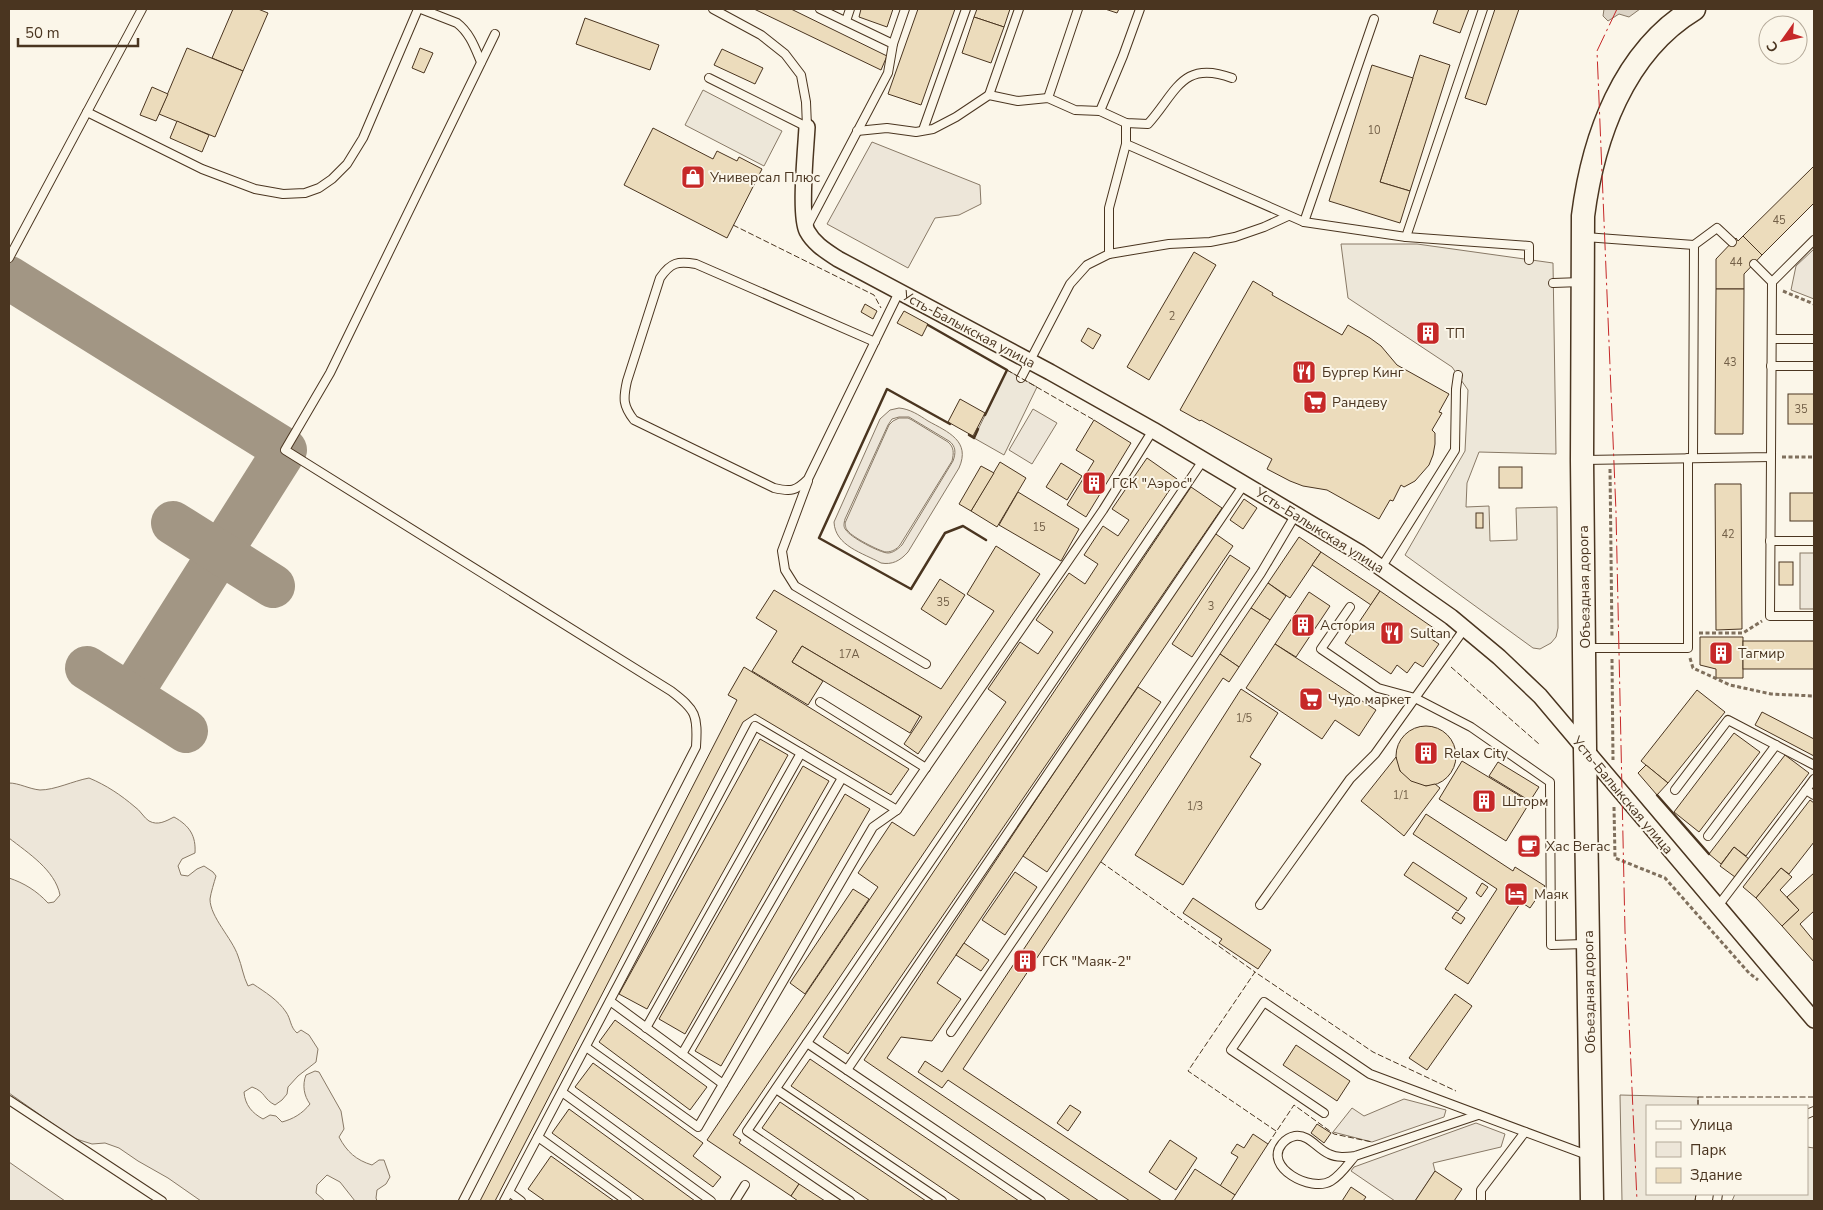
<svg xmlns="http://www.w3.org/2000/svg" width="1823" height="1210" font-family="'Nunito Sans',sans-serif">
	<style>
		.green { fill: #ede6d9; stroke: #887966; fill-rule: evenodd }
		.parking { fill: #ede7d9; stroke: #887966 }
		.water { fill: #dcd4c6; stroke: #887966 }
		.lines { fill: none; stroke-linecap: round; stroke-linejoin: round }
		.taxiway { stroke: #a29684; stroke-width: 44 }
		.building { fill: #ecdcbc; stroke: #4a3520 }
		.service-casing { stroke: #4a3520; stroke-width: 10 }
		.minor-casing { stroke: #4a3520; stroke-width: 18 }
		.primary-casing { stroke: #4a3520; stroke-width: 25 }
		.path { stroke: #7f6f5c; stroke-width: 3; stroke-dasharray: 4 2.5; stroke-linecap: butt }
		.service { stroke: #fbf6e9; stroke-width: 8 }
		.minor { stroke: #fbf6e9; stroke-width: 15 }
		.primary { stroke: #fbf6e9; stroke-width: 22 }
		.fence { stroke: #4a3520; stroke-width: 1; stroke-dasharray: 6 2.5; stroke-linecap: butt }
		.wall { stroke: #4a3520; stroke-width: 2.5 }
		.power { stroke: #c62828; stroke-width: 1; stroke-dasharray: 18 4 2.5 4; stroke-linecap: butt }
		.labels { text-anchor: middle; stroke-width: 4; stroke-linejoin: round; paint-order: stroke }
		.number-label { font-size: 11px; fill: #725f47 }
		.poi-label { font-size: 14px; fill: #4a3520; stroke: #fbf6e9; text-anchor: start }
		.street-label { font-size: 14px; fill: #4a3520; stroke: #fbf6e9 }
	</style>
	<rect width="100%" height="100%" fill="#fbf6e9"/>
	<g class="green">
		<path d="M872 142 980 185 981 204 959 215 935 218 908 268 827 224Z"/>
		<path d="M1814 249V299L1791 290 1796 266Z"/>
		<path d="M899 408C910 409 919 415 928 421 948 432 971 441 959 468L908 552C900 561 892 565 881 563 863 553 835 546 834 522L880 419 890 410ZM899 417H909L949 441C956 446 956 453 953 461L902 545C898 549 893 553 888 553 880 553 850 537 846 530 843 527 844 523 845 519L888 425 892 419Z"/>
		<path d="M1033 409 1057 423 1032 464 1009 450Z"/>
		<path d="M899 418H908L912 420 948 442C954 447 954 453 952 461L900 545C897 549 892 552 886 552 879 551 852 537 848 531 845 528 846 527 845 523L889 425 893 421Z"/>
		<rect x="1800" y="553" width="14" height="56"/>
		<path d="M89 778C106 785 121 795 135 807 140 810 144 818 149 821 158 826 166 821 174 817 190 826 196 836 195 853L182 859 178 866 181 875 188 876 197 869 204 866 213 872 216 876C214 883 211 892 210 899 210 917 232 938 238 956 242 966 243 976 248 986L253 984C265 992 278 1000 286 1012 291 1019 290 1027 297 1033L301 1030 309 1035 318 1049 316 1062 298 1076 288 1087 287 1094 282 1100 275 1105C263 1099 266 1092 252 1087L244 1092C245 1105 252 1113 263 1119L270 1115 276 1116 282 1122C293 1119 302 1114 310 1104 304 1096 302 1085 306 1075L315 1071 319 1072 341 1111 344 1129 339 1137C347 1152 356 1160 372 1165L379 1160H384L390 1177 386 1184 377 1190 376 1198 377 1201H355L340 1182 327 1175 317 1185 316 1193 325 1201H201L168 1178 138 1161 119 1148 105 1143 92 1144 73 1138 9 1093V878C24 883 37 891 48 903L54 902 60 895C55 870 28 853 9 838V783C19 783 29 789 40 790 55 790 73 781 89 778Z"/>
		<path d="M1404 1099 1446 1110 1444 1117 1372 1142 1333 1132 1352 1108 1364 1116Z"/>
		<path d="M1476 1123 1505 1134 1501 1147 1433 1163 1435 1171 1415 1201H1395L1351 1171 1354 1167Z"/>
		<path d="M9 1162 65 1201H9Z"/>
	</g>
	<g class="parking">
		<path d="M703 90 782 131 764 166 685 125Z"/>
		<path d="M1341 244H1417L1553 263 1556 454 1479 452 1467 483 1466 507 1489 506 1490 541 1517 540 1516 508 1557 507 1558 628 1556 637 1551 643 1540 649 1533 648 1405 555 1465 451 1468 390 1452 367 1348 298Z"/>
		<path d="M1007 370 1037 387 1004 455 974 438Z"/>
		<path d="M1620 1095 1698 1097V1106H1647V1194H1696L1695 1201H1622Z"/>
		<path d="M1807 1147 1814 1148V1201H1732L1735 1194H1807Z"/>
	</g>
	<path class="water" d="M1604 9H1640L1629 17 1619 14 1608 21 1603 16Z"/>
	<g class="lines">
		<g class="taxiway">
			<path d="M9 278 285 450 130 695"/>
			<path d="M173 523 273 586"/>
			<path d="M87 668 186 731"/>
		</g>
	</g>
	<g class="building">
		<path d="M233 9H258L268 13 243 71 212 58Z"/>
		<path d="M754 9H791L887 56 881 70Z"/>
		<path d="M861 9H893L887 27 859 17Z"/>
		<path d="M918 9H955L921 105 888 94Z"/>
		<path d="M977 9H1010L1004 27 974 17Z"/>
		<path d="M1105 9H1119L1117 13Z"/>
		<path d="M1438 9H1469L1460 33 1433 23Z"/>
		<path d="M1495 9H1519L1486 105 1465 98Z"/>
		<path d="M974 17 1004 27 991 63 962 53Z"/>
		<path d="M585 18 659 45 650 70 576 44Z"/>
		<path d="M187 48 243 71 215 137 159 114Z"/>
		<path d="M420 48 433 53 424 73 412 68Z"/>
		<path d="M722 49 763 68 755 84 714 65Z"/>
		<path d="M1420 55 1450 65 1410 191 1380 182Z"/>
		<path d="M1372 65 1413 78 1380 182 1410 191 1400 223 1329 201Z"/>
		<path d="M152 87 168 94 156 121 140 115Z"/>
		<path d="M177 121 209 135 202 152 170 138Z"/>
		<path d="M653 128 713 159 717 151 737 161 739 157 762 169 727 238 624 185Z"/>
		<path d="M1814 166V203L1762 255 1743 236Z"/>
		<path d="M1743 236 1762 255 1744 274V289H1716V259L1736 238 1738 241Z"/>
		<path d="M1194 252 1216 265 1149 380 1127 367Z"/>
		<path d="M1253 281 1273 293 1272 295 1342 335 1348 325 1370 338 1381 346 1397 365 1449 394 1439 412 1442 413 1432 430 1435 433V444L1433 455 1429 465 1415 481 1404 487 1401 485 1393 501 1390 500 1379 519 1327 490 1303 486 1290 481 1267 469 1272 459 1201 420 1200 421 1180 410Z"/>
		<path d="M1716 289H1744L1743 434H1715Z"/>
		<path d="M865 304 877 311 873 319 861 312Z"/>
		<path d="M904 311 928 324 922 336 897 323Z"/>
		<path d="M1420 324 1437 327 1435 341 1418 338Z"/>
		<path d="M1088 328 1101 335 1093 349 1081 341Z"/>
		<rect x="1788" y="394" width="26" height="30"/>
		<path d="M960 399 985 413 973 436 948 422Z"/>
		<path d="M1094 420 1131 443 1086 517 1067 505 1094 461 1076 450Z"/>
		<path d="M1147 458 1177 479 733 1135 741 1140 739 1143 799 1184 791 1196 707 1140 878 887 858 873 892 822 914 836 1006 702 988 689 1020 642 1038 654 1053 632 1036 620 1069 573 1085 584 1098 564 1084 555 1103 526 1118 536 1129 520 1112 509Z"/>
		<path d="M1000 462 1026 478 997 527 971 511Z"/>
		<path d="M1061 463 1082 476 1067 500 1046 487Z"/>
		<path d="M981 466 994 473 971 511 959 504Z"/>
		<rect x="1499" y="467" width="23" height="21"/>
		<path d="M1715 484H1741L1742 629 1716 630Z"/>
		<path d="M1191 487 1222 508 848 1054 823 1037Z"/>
		<path d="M1018 492 1079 529 1061 561 999 525Z"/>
		<rect x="1790" y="493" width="24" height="28"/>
		<path d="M1244 499 1257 508 1243 529 1230 520Z"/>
		<rect x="1476" y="513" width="7" height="15"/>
		<path d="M1213 532 1233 546 937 983 961 999 932 1041 901 1037 887 1058 1099 1201H1071L864 1060Z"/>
		<path d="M1299 537 1321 552 1290 598 1268 583Z"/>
		<path d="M996 546 1040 574 918 754 904 744 922 717 802 646 792 662 823 681 808 705 752 671 777 631 756 618 774 590 941 689 994 611 967 594Z"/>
		<path d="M1321 552 1380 591 1371 605 1312 565Z"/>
		<path d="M1230 555 1250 568 1192 657 1172 644Z"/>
		<rect x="1779" y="562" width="14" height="23"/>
		<path d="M940 579 965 595 946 625 921 609Z"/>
		<path d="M1268 583 1286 596 1270 620 1251 608Z"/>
		<path d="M1380 591 1435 629 1430 638 1439 644 1423 667 1415 662 1407 673 1397 665 1391 674 1345 643Z"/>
		<path d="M1309 592 1330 606 1296 657 1275 644Z"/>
		<path d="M1251 608 1270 620 1239 667 1220 654Z"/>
		<path d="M1700 637H1743V678H1716V669L1700 665Z"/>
		<rect x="1743" y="641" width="71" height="28"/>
		<path d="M1275 644 1376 710 1359 736 1335 720 1322 739 1246 688Z"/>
		<path d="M802 646 920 716 910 733 792 662Z"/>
		<path d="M1220 654 1239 667 1229 682 1223 678 963 1069 1162 1201H1130L948 1080 942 1088 918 1072 925 1061 942 1072Z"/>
		<path d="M744 667 909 769 891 795 755 714 743 722 495 1201H480L737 700 728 695Z"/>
		<path d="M1138 687 1161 702 1047 872 1023 856Z"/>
		<path d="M1241 689 1278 713 1250 757 1261 764 1183 885 1135 855Z"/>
		<path d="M1697 690 1725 712 1668 783 1641 761Z"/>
		<path d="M1762 712 1814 739V756L1755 725Z"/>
		<circle cx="1426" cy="756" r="30"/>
		<path d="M1734 733 1760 752 1699 832 1674 812Z"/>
		<path d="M760 739 788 755 647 1009 619 994Z"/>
		<path d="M1785 755 1809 773 1746 856 1734 847 1721 864 1709 854Z"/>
		<path d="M1396 757 1400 771 1411 781 1426 786 1435 784 1440 788 1404 836 1361 801Z"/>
		<path d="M1462 761 1530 802 1506 841 1439 799Z"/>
		<path d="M1498 762 1539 787 1530 801 1489 776Z"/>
		<path d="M1646 765 1668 783 1657 795 1638 773Z"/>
		<path d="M803 766 829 781 685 1034 659 1019Z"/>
		<path d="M845 794 870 809 721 1066 695 1051Z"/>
		<path d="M1810 800 1814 803V842L1789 874 1781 868 1756 898 1743 887Z"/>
		<path d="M1426 814 1513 871 1515 867 1545 886 1530 908 1521 902 1468 984 1445 969 1497 889 1413 834Z"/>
		<path d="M1734 847 1749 859 1735 877 1720 866Z"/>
		<path d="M1413 862 1467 898 1458 911 1404 875Z"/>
		<path d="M1781 868 1792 877 1780 890 1799 910 1782 926 1756 898Z"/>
		<path d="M1015 872 1037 887 1005 935 982 920Z"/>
		<path d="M1814 873V911L1800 924 1814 941V962L1782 926 1799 910 1787 897Z"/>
		<path d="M1482 883 1488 887 1481 897 1476 893Z"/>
		<path d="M853 889 869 899 805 994 790 983Z"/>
		<path d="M1193 898 1271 950 1258 969 1219 943 1222 939 1183 913Z"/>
		<path d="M1456 912 1465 918 1461 924 1452 918Z"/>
		<path d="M964 943 989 960 981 971 956 955Z"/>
		<path d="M1455 994 1472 1006 1427 1070 1409 1058Z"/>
		<path d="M615 1020 707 1087 690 1110 599 1042Z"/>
		<path d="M1296 1045 1350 1081 1337 1101 1283 1065Z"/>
		<path d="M810 1059 1019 1201H961L791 1086Z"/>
		<path d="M593 1063 703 1143 693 1156 721 1177 713 1187 575 1087Z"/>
		<path d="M780 1102 926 1201H870L762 1128Z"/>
		<path d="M1070 1105 1081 1112 1068 1131 1057 1123Z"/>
		<path d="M569 1109 695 1201H645L552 1133Z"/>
		<path d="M1317 1124 1331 1133 1324 1143 1311 1133Z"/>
		<path d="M1253 1134 1268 1144 1235 1195 1220 1186 1238 1157 1231 1153 1237 1144 1244 1148Z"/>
		<path d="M1170 1140 1197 1158 1176 1190 1149 1172Z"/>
		<path d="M551 1156 614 1201H545L528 1189Z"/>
		<path d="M1195 1169 1235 1195 1231 1201H1174Z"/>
		<path d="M1435 1171 1462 1189 1454 1201H1415Z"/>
		<path d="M799 1184 825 1201H798L791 1196Z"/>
		<path d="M1351 1187 1366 1197 1363 1201H1342Z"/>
	</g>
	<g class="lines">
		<g class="service-casing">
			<g id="service">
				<path d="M421 9 457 23C470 33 475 48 481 62"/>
				<path d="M846 21 850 9"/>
				<path d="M893 44 905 9"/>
				<path d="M709 78 807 127 806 102 801 75 785 54 761 35 713 9"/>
				<path d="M989 95 1019 9"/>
				<path d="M1048 98 1078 9"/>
				<path d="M1100 111 1123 56 1140 9"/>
				<path d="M87 112 202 169 255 189 283 194 305 193 319 188 332 179 347 164 363 138 418 9"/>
				<path d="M1126 123V144L1304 222 1406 237 1529 246V260"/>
				<path d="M923 130 966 9"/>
				<path d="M857 131 887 128 916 132 933 129 956 117 989 95 1018 101 1048 98 1075 110 1100 111 1126 123 1148 124C1176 93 1182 59 1232 78"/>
				<path d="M1304 222 1374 19"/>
				<path d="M807 227 888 73 893 44 820 9"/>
				<path d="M1406 237 1483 9"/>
				<path d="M1585 237 1694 245"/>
				<path d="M1109 254 1169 244 1210 242 1235 237 1264 227 1288 216"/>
				<path d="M9 258 142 9"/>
				<path d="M1754 264 1772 282"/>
				<path d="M1553 283 1581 282"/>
				<path d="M1772 339H1814"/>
				<path d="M875 342 696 264C678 261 671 262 660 278L627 381C623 399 623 406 634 420L774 488C791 492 796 491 808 479L899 292"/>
				<path d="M1771 366H1814"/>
				<path d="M1021 378 1070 284 1087 265 1109 254V208L1126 144"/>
				<path d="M1771 457 1770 616H1814"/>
				<path d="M1693 458 1694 245 1717 228 1732 242"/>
				<path d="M1584 460 1771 457 1772 282 1814 240"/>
				<path d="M808 481 782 551 785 570 795 586 926 664"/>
				<path d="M1770 541H1814"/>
				<path d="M1381 568 1455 450 1456 389 1458 375"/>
				<path d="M1350 607 1321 649 1378 688 1415 698 1471 727 1550 782 1551 945 1585 944"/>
				<path d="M1586 648H1688V458"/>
				<path d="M820 702 926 768"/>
				<path d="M1675 790 1728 720 1814 765"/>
				<path d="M1806 790 1814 779"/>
				<path d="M1708 836 1776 745"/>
				<path d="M1260 905 1350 779 1375 754 1465 628"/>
				<path d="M1718 906 1806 790 1814 795"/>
				<path d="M610 1001 723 1084"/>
				<path d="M646 1028 801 753"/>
				<path d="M951 1032 1147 743 1261 573 1296 514"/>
				<path d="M807 1043 1041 1201"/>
				<path d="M586 1047 698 1127 873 827 897 810"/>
				<path d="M682 1054 842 778"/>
				<path d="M847 1070 1245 483"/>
				<path d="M776 1089 942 1201"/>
				<path d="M562 1092 711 1201"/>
				<path d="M9 1100 162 1201"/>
				<path d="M1324 1113 1231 1050 1264 1002 1370 1074 1590 1156"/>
				<path d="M1807 1114 1814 1111"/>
				<path d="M538 1137 627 1201"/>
				<path d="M1355 1156C1348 1164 1341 1175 1331 1181 1311 1193 1263 1167 1282 1144 1285 1140 1290 1137 1295 1136 1309 1134 1317 1149 1329 1154 1337 1158 1346 1157 1355 1156L1478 1115"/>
				<path d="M509 1192 521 1201"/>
				<path d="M463 1201 696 747C698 715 696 710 671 691L285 450 330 373 495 34"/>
				<path d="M504 1201 755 726 897 810 1103 510 1153 430"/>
				<path d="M735 1201 745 1185"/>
				<path d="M850 1201 747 1131 1204 459"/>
				<path d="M1481 1201V1190L1525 1132"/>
				<path d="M1717 1201 1718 1194"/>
			</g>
		</g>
		<g class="minor-casing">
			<path id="minor" d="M807 127C806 148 799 215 807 231 814 244 826 251 838 259L1050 372 1153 430 1360 553 1451 617 1499 657 1540 696 1814 1020"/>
		</g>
		<g class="primary-casing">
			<path id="primary" d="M1592 1201 1585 749 1582 460 1583 216C1593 138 1623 52 1694 9"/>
		</g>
		<g class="path">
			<path d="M1783 291 1814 304"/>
			<path d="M1782 457H1814"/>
			<path d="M1610 469 1612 638"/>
			<path d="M1699 633H1743L1762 621"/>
			<path d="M1690 658 1693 668 1730 685 1771 694 1814 696"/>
			<path d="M1612 659 1613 760"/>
			<path d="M1614 807 1615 858 1665 878 1749 973 1758 980"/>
		</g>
		<use href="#service" class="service"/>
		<use href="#minor" class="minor"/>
		<use href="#primary" class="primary"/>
		<g class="fence">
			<path d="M733 225 874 295 881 308"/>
			<path d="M1007 370 1094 420"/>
			<path d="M1451 667 1539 744"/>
			<path d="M1101 862 1255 972"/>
			<path d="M1698 1106V1097H1814"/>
			<path d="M1276 1131 1188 1071 1255 972 1373 1052 1456 1091"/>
			<path d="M1268 1144 1294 1105 1334 1134 1372 1142"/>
			<path d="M1695 1201 1696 1194"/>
		</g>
		<g class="wall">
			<path d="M928 325 1007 370 985 415"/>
			<path d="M950 424 887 389 819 538 911 589 945 533 963 526 986 540"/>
			<path d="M969 435 974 438 978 429"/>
			<path d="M1657 795 1709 854"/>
		</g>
		<path class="power" d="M1617 9 1597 51 1616 512 1625 931 1637 1201"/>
	</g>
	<defs>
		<g id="shop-square" transform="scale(1.25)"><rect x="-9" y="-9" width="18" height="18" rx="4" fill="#c62828" stroke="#fbf6e9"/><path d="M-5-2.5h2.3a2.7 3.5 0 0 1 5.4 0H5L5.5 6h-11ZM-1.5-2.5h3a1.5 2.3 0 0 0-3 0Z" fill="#fff"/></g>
		<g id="building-square" transform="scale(1.25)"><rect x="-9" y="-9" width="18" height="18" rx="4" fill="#c62828" stroke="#fbf6e9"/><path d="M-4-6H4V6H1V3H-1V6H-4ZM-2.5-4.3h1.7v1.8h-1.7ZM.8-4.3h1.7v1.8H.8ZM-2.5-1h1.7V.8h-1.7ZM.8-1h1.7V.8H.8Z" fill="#fff"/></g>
		<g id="restaurant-square" transform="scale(1.25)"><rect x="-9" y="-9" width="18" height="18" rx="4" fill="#c62828" stroke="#fbf6e9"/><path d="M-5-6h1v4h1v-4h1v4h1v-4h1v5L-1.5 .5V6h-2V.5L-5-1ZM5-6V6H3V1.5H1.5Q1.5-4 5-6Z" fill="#fff"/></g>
		<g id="supermarket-square" transform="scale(1.25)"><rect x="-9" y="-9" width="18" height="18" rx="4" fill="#c62828" stroke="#fbf6e9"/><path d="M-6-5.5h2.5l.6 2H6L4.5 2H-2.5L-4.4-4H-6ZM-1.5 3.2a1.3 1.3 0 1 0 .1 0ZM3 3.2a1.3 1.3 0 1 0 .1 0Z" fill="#fff"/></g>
		<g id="cafe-square" transform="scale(1.25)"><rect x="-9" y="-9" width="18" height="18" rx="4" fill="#c62828" stroke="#fbf6e9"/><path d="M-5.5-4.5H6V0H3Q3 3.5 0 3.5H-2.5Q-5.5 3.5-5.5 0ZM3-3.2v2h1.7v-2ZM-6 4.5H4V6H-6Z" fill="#fff"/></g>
		<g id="hotel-square" transform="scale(1.25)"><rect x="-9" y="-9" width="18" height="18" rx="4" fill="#c62828" stroke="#fbf6e9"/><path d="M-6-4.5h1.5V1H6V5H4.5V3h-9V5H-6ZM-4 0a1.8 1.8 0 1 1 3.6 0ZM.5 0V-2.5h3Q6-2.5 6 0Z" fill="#fff"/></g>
	</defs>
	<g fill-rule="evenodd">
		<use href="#shop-square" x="693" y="177"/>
		<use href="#building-square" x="1428" y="333"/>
		<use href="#restaurant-square" x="1304" y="372"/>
		<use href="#supermarket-square" x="1315" y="402"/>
		<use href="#building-square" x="1094" y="483"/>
		<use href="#building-square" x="1303" y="625"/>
		<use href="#restaurant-square" x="1392" y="633"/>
		<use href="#building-square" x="1721" y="653"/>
		<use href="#supermarket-square" x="1311" y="699"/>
		<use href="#building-square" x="1426" y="753"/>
		<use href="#building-square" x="1484" y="801"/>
		<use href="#cafe-square" x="1529" y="846"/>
		<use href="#hotel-square" x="1516" y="894"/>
		<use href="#building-square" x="1025" y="961"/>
	</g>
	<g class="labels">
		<g class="number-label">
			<text x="1374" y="134">10</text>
			<text x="1779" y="224">45</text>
			<text x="1736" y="266">44</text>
			<text x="1172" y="320">2</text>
			<text x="1730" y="366">43</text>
			<text x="1801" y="413">35</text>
			<text x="1039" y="531">15</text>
			<text x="1728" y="538">42</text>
			<text x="943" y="606">35</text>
			<text x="1211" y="610">3</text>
			<text x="849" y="658">17А</text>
			<text x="1244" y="722">1/5</text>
			<text x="1401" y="799">1/1</text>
			<text x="1195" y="810">1/3</text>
		</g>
		<g class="poi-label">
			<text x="710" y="182">Универсал Плюс</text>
			<text x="1446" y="338">ТП</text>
			<text x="1322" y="377">Бургер Кинг</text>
			<text x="1332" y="407">Рандеву</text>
			<text x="1112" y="488">ГСК "Аэрос"</text>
			<text x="1320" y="630">Астория</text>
			<text x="1410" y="638">Sultan</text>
			<text x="1738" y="658">Тагмир</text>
			<text x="1328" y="704">Чудо маркет</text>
			<text x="1444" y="758">Relax City</text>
			<text x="1502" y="806">Шторм</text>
			<text x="1546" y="851">Хас Вегас</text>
			<text x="1534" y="899">Маяк</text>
			<text x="1042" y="966">ГСК "Маяк-2"</text>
		</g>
		<g class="street-label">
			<text transform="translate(969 329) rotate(28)" y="5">Усть-Балыкская улица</text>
			<text transform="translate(1320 530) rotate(32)" y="5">Усть-Балыкская улица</text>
			<text transform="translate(1584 587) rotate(-91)" y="5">Объездная дорога</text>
			<text transform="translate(1623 795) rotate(50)" y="5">Усть-Балыкская улица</text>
			<text transform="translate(1589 992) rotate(-91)" y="5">Объездная дорога</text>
		</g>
	</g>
	<rect width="1823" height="1210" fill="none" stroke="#4a3520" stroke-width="20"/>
	<rect x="1646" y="1105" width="162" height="90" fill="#fbf6e9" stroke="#b4a999"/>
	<rect x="1656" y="1121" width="25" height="8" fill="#fbf6e9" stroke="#b4a999"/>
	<text x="1690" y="1130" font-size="15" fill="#4a3520">Улица</text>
	<rect x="1656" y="1142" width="25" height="15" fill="#ede6d9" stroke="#b4a999"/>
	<text x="1690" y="1155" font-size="15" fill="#4a3520">Парк</text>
	<rect x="1656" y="1168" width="25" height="15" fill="#ecdcbc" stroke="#b4a999"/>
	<text x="1690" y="1180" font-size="15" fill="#4a3520">Здание</text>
	<g transform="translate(1783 40) rotate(237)"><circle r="24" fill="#fbf6e9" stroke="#b4a999"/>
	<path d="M0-4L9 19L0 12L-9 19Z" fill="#c62828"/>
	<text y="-8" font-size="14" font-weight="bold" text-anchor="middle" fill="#4a3520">С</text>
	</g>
	<path d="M18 38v8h120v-8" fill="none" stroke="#4a3520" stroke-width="2.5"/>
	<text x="25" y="38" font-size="15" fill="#4a3520" stroke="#fbf6e9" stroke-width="4" paint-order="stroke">50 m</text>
</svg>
